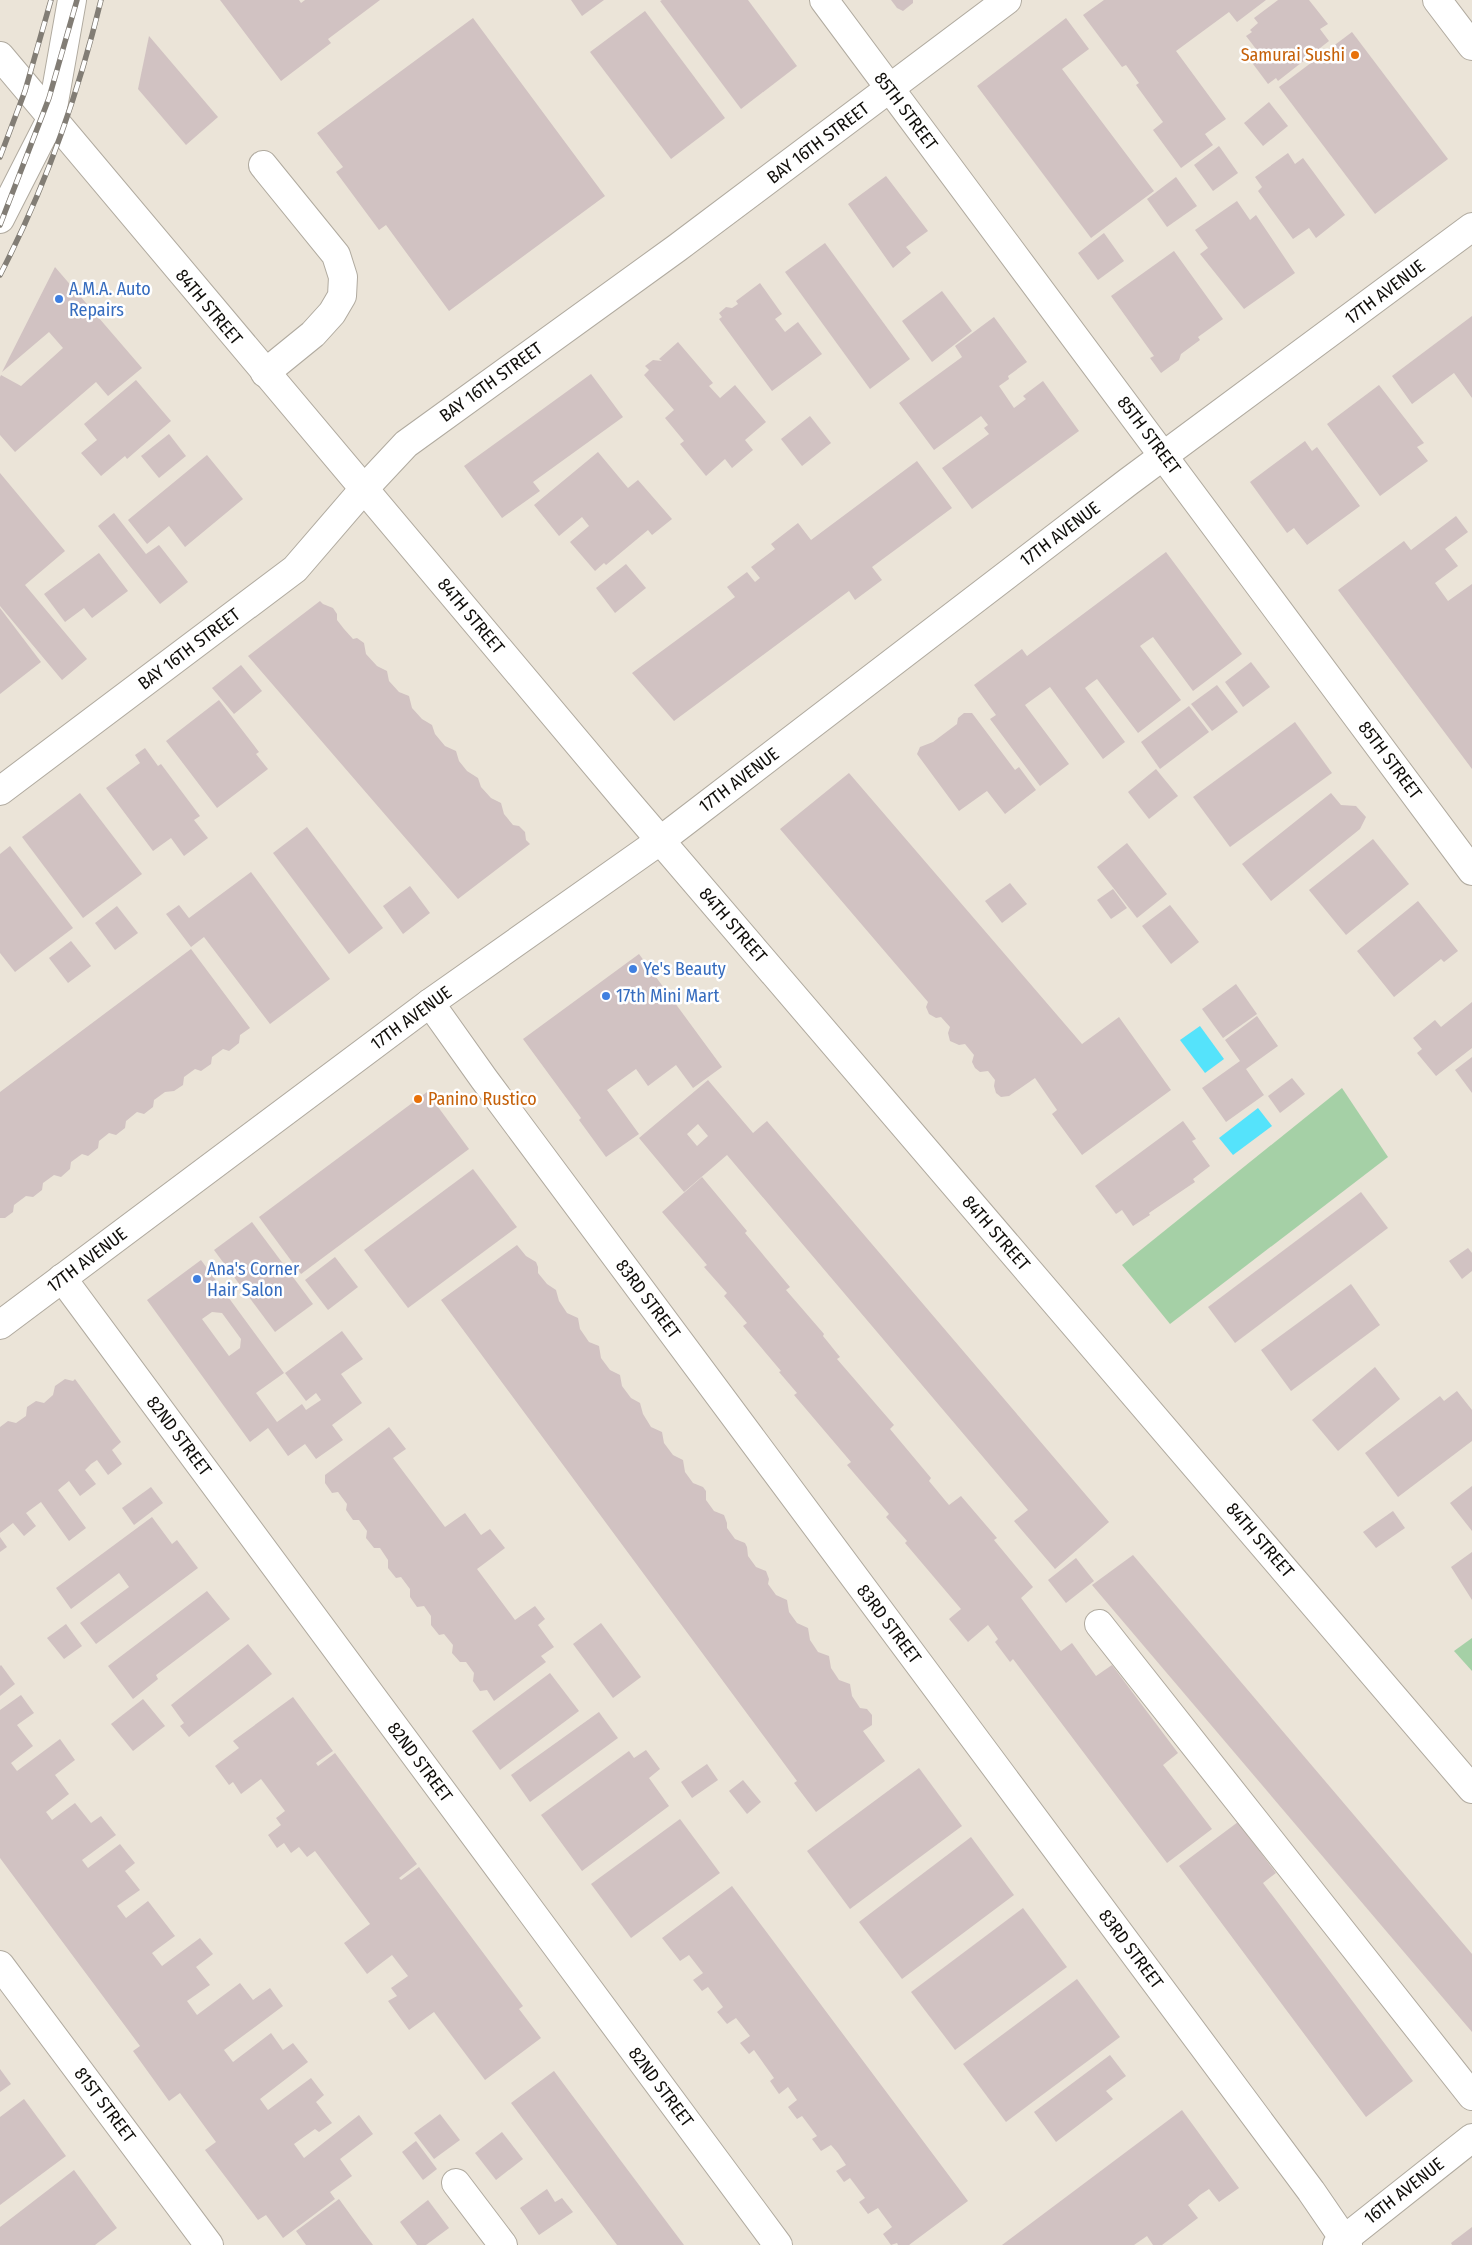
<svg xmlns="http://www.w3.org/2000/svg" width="1472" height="2245" font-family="'Fira Sans Condensed',sans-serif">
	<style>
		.green { fill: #a5d0a6 }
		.water { fill: #55e3fb }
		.building { fill: #d1c2c2; fill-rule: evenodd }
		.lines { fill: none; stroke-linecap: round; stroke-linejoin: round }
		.minor-casing { stroke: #b0aa9f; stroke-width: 30 }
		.major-casing { stroke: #b0aa9f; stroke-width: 30 }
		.minor { stroke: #fff; stroke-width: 28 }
		.major { stroke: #fff; stroke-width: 28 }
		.rail-casing { stroke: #827d75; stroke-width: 5.5 }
		.rail { stroke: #fff; stroke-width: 4; stroke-dasharray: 11; stroke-linecap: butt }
		.food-dot { fill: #e8710a; stroke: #fff; stroke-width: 2 }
		.shop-dot { fill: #3f7fe0; stroke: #fff; stroke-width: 2 }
		.labels { text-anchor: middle; stroke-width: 5; stroke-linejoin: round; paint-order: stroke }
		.food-label { font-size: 18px; fill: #c56008; stroke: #fff; text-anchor: end }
		.street-label { font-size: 18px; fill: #100e0a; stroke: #fff }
		.shop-label { font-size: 18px; fill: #366cbe; stroke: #fff; text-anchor: start }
	</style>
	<rect width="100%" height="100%" fill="#ebe4d8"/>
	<g class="green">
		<path d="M1342 1088 1388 1157 1170 1324 1122 1265Z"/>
		<path d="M1472 1638V1671L1454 1651Z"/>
	</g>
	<g class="water">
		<path d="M1200 1026 1224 1059 1205 1073 1180 1040Z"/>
		<path d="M1258 1108 1272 1126 1233 1155 1219 1138Z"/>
	</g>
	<g class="building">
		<path d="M220 0H299L301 3 305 0H380L328 39 331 43 281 81Z"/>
		<path d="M571 0H604L582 16Z"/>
		<path d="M662 0H748L797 66 741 109 660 1Z"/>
		<path d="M891 0H913V3L903 11 897 8Z"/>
		<path d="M1104 0H1266L1237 22 1229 12 1176 51 1226 119 1205 134 1213 145 1181 168 1153 130 1163 122 1136 85 1139 83 1126 65 1122 67 1083 15Z"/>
		<path d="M1278 0H1309L1328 24 1320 29 1329 41 1278 81 1276 78 1268 84 1247 56 1256 49 1246 36 1252 32 1250 30 1258 23 1254 18Z"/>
		<path d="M645 11 725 118 671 159 590 52Z"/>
		<path d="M473 18 605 196 449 311 386 225 379 230 336 172 343 167 317 133Z"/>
		<path d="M1066 18 1089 49 1062 69 1154 191 1091 238 977 86Z"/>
		<path d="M1352 32 1448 159 1375 214 1279 87Z"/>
		<path d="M149 36 218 117 186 145 138 89Z"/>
		<path d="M1269 102 1288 126 1263 146 1244 123Z"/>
		<path d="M1219 146 1238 173 1213 191 1194 165Z"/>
		<path d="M1288 153 1295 164 1303 158 1345 215 1316 238 1309 228 1293 239 1258 191 1262 187 1255 177Z"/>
		<path d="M886 176 928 231 906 247 911 253 893 268 848 204Z"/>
		<path d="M1176 177 1197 206 1167 227 1147 199Z"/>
		<path d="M1237 201 1250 220 1256 215 1295 273 1244 309 1200 254 1208 248 1195 230Z"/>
		<path d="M1104 233 1124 261 1098 280 1078 253Z"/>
		<path d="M825 243 910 359 870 389 785 272Z"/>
		<path d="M1174 251 1223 319 1198 337 1200 340 1181 354 1179 360 1161 373 1150 358 1154 356 1111 296Z"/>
		<path d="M55 267 142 368 108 396 96 382 15 452 0 435V377L1 375 21 386 63 348 49 332 2 372Z"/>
		<path d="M760 283 782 314 775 319 785 332 798 322 822 354 772 391 719 319 722 317 719 313 726 307 732 308 738 304 736 301Z"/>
		<path d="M942 291 972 331 932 362 902 321Z"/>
		<path d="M1472 316V398L1454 373 1412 404 1392 376Z"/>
		<path d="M994 317 1027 362 1008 376 1009 379 999 386 1014 408 1026 399 1023 396 1043 381 1079 431 972 509 942 468 989 434 984 428 988 425 981 416 934 450 899 403 962 357 955 346Z"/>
		<path d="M678 342 713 383 709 386 720 398 735 385 766 422 745 440 753 450 732 468 725 459 706 476 680 444 684 441 665 418 674 410 644 375 649 370 645 366 653 360 662 361 659 359Z"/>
		<path d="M591 374 623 417 533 482 540 491 502 518 464 466Z"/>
		<path d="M136 380 171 421 127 459 125 456 101 476 81 453 97 440 84 424Z"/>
		<path d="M1379 385 1424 443 1417 447 1428 461 1380 496 1327 424Z"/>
		<path d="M810 416 831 443 802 466 781 439Z"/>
		<path d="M169 434 186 456 159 478 141 456Z"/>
		<path d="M1305 441 1312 451 1317 447 1360 506 1307 545 1294 528 1287 533 1250 482Z"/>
		<path d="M598 452 628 488 638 480 672 519 652 535 648 530 606 565 604 563 595 571 570 542 589 526 582 517 559 536 534 505Z"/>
		<path d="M207 455 243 499 185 547 169 526 147 544 128 520Z"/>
		<path d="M917 461 952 508 872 567 882 580 855 600 849 591 674 721 632 673 735 597 727 587 747 572 755 582 760 578 751 567 775 549 771 544 798 523 811 540Z"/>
		<path d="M0 473 65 551 25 585 87 659 62 680 0 606Z"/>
		<path d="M114 513 146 554 159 545 188 582 160 604 98 526Z"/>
		<path d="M1456 516 1468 532 1445 549 1458 566 1435 583 1448 601 1472 584V769L1338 590 1404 541 1411 550Z"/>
		<path d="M1166 552 1242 654 1193 691 1153 637 1147 641 1140 646 1181 700 1138 733 1097 679 1090 684 1085 688 1125 742 1103 759 1050 687 1025 705 1069 764 1040 786 990 719 996 715 974 685 1022 649 1027 656Z"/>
		<path d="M99 553 128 591 92 618 84 608 65 622 44 594Z"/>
		<path d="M626 564 646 588 615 613 596 588Z"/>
		<path d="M320 601 323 604 333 608 337 614V620L344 629 353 639 357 638 364 643 366 654 377 666 387 671 389 681 399 692 409 696 412 708 422 719 432 725 435 734 445 746 456 751 459 761 467 771 478 778 481 787 491 798 501 803 504 814 513 825 519 826 525 832 526 840 530 844 458 899 248 656Z"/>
		<path d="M0 608 41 662 0 694Z"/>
		<path d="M1251 662 1270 687 1243 707 1225 682Z"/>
		<path d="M241 665 262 691 234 714 212 688Z"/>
		<path d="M1217 685 1238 712 1212 731 1191 704Z"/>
		<path d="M219 700 259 752 256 754 268 769 217 808 166 741Z"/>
		<path d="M1189 706 1209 732 1160 769 1141 742Z"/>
		<path d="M964 713H972L1015 770 1019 767 1036 790 1005 814 987 791 959 811 917 754 920 747 933 742 957 724 958 718Z"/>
		<path d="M1295 722 1332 773 1230 847 1193 797Z"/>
		<path d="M145 748 158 766 161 764 200 816 194 820 208 838 184 856 171 838 153 851 106 788 140 763 135 755Z"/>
		<path d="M1156 769 1178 796 1149 819 1128 792Z"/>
		<path d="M849 773 1082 1044 1119 1017 1171 1090 1082 1155 1052 1114 1057 1110 1035 1078 1009 1096 1001 1097 996 1093 994 1086 995 1080 988 1071 980 1072 975 1068 972 1062 974 1055 965 1044 959 1045 950 1041 948 1033 950 1027 941 1017 936 1018 929 1014 926 1007 928 1002 780 829Z"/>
		<path d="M80 793 142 874 83 918 22 837Z"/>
		<path d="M1331 793 1341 805 1356 806 1366 817 1360 829 1271 901 1242 864Z"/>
		<path d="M307 827 383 928 349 954 273 853Z"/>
		<path d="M1373 839 1409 884 1346 935 1309 890Z"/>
		<path d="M1127 843 1167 894 1137 918 1097 867Z"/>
		<path d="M10 846 73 928 15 972 0 953V854Z"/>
		<path d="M251 872 330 979 270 1024 204 937 191 947 166 914 179 905 189 918Z"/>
		<path d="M1010 883 1027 904 1002 923 985 901Z"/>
		<path d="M410 886 430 913 403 934 383 906Z"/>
		<path d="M1113 889 1127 908 1111 919 1097 900Z"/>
		<path d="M1418 901 1458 951 1444 962 1441 959 1394 997 1357 951Z"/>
		<path d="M1170 905 1199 942 1171 964 1142 926Z"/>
		<path d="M117 906 138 933 115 950 95 923Z"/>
		<path d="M71 941 91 966 68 983 49 958Z"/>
		<path d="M191 949 250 1028 240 1035 239 1043 229 1051 223 1049 212 1057 211 1064 201 1071 195 1069 184 1077 183 1085 174 1091 165 1092 154 1100 153 1107 144 1114 137 1112 126 1121 125 1128 116 1135 109 1133 99 1141 98 1148 88 1156 82 1154 71 1162 70 1169 61 1177 54 1175 43 1183 42 1190 33 1197 26 1196 14 1205 13 1212 5 1218H0V1092Z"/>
		<path d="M639 954 722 1067 693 1088 676 1065 648 1086 636 1069 607 1090 639 1134 606 1157 579 1120 581 1118 523 1039Z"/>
		<path d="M1236 984 1257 1014 1223 1038 1202 1009Z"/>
		<path d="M1472 1002V1048L1436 1076 1417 1053 1422 1049 1413 1038 1435 1020 1441 1027Z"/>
		<path d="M1257 1016 1278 1046 1246 1069 1264 1095 1226 1122 1202 1088 1240 1061 1225 1040Z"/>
		<path d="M1472 1057V1093L1455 1070Z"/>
		<path d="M1292 1078 1305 1094 1280 1113 1268 1096Z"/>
		<path d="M708 1080 753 1133 767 1121 1109 1522 1055 1569 1014 1521 1028 1510 727 1155 684 1192 639 1138ZM698 1124 708 1136 697 1146 687 1134Z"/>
		<path d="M427 1092 469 1149 301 1274 259 1217Z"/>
		<path d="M1183 1121 1196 1139 1192 1141 1210 1166 1193 1179 1195 1182 1149 1213 1150 1215 1133 1226 1122 1210 1116 1214 1095 1186Z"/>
		<path d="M473 1169 517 1227 408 1308 364 1250Z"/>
		<path d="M702 1177 747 1231 745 1233 790 1287 786 1290 824 1334 823 1336 840 1357 837 1359 894 1425 890 1429 931 1478 929 1481 949 1505 961 1496 997 1538 994 1540 1033 1587 1021 1598 1061 1651 1072 1643 1096 1676 1112 1665 1178 1753 1163 1765 1212 1829 1167 1863 1013 1659 1010 1662 995 1642 998 1639 988 1625 968 1642 949 1619 961 1609 905 1543 907 1541 886 1517 889 1514 847 1465 851 1462 794 1395 797 1393 779 1372 781 1371 743 1326 747 1323 724 1296 727 1293 704 1267 707 1265 662 1212Z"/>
		<path d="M1361 1192 1388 1228 1235 1343 1208 1307Z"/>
		<path d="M252 1222 313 1304 275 1332 214 1250Z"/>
		<path d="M517 1245 526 1256 536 1262 538 1267V1273L547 1284 556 1290 559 1301 567 1313 578 1318 580 1329 589 1342 599 1346 601 1358 610 1370 620 1375 622 1386 631 1398 640 1403 643 1414 651 1427 662 1432 664 1443 673 1455 683 1460 685 1472 693 1483 703 1487 706 1491V1500L714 1511 724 1515 727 1523V1528L735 1539 745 1543 747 1547 748 1556 756 1567 766 1571 769 1579 768 1584 776 1595 787 1600 789 1612 797 1623 808 1628 810 1640 818 1652 829 1656 831 1668 839 1680 850 1684 852 1696 860 1708 867 1709 872 1715V1725L863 1731 885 1761 816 1812 794 1783 797 1781 441 1300Z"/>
		<path d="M1468 1248 1472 1253V1271L1462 1279 1449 1261Z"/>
		<path d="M335 1257 358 1287 328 1310 305 1280Z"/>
		<path d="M201 1260 284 1373 256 1393 277 1422 302 1404 306 1410 321 1400 316 1393 306 1401 285 1373 342 1331 363 1359 341 1374 362 1403 332 1425 343 1440 316 1459 305 1444 288 1456 268 1428 250 1442 147 1300ZM212 1312 222 1313 241 1339 240 1348 229 1356 202 1319Z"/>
		<path d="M1351 1284 1380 1325 1291 1391 1261 1350Z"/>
		<path d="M1375 1367 1400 1399 1338 1451 1312 1420Z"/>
		<path d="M65 1379 73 1381 75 1379 121 1442 112 1450 122 1464 108 1475 97 1460 91 1464 85 1470 96 1484 80 1496 69 1481 58 1490 86 1528 69 1541 41 1502 26 1513 36 1526 24 1536 13 1523 0 1533V1427L8 1421 16 1423 26 1416 27 1407 36 1401 44 1403 53 1395 55 1386Z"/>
		<path d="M1457 1391 1472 1410V1441L1398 1497 1365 1453 1440 1396 1444 1401Z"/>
		<path d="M389 1427 406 1449 393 1458 445 1527 465 1513 481 1535 490 1529 505 1548 477 1569 515 1620 535 1606 545 1619 538 1625 554 1647 541 1656 546 1662 494 1701 487 1690 480 1691 473 1681 474 1673 466 1662H460L452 1653 453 1645 444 1634 439 1635 431 1625V1616L424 1606 417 1607 410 1597V1589L401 1577 396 1578 388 1568V1560L380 1548H374L366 1538 367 1531 359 1520H353L346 1510 347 1504 338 1492 332 1493 325 1483V1475Z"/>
		<path d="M1472 1486V1531L1450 1503Z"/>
		<path d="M151 1487 163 1503 134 1525 122 1508Z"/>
		<path d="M1393 1511 1405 1528 1376 1548 1363 1532Z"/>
		<path d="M152 1517 172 1544 177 1540 198 1568 96 1644 80 1623 129 1587 119 1573 71 1609 56 1588Z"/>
		<path d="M0 1537 7 1547 0 1552Z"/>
		<path d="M1472 1552V1600L1451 1567Z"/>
		<path d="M1133 1555 1472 1954V2032L1092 1585Z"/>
		<path d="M1076 1558 1094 1581 1066 1603 1048 1580Z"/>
		<path d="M207 1591 230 1619 156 1675 158 1679 133 1699 108 1666Z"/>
		<path d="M601 1623 641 1677 613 1698 573 1644Z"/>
		<path d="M66 1624 82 1646 64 1659 47 1638Z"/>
		<path d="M248 1644 272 1674 189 1737 180 1726 184 1723 171 1705Z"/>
		<path d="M1 1665 15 1684 0 1696V1666Z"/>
		<path d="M550 1673 579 1711 500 1770 472 1731Z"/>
		<path d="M21 1695 34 1713 17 1725 33 1746 11 1763 17 1771 60 1739 75 1760 55 1775 69 1794 46 1812 52 1820 75 1803 91 1823 101 1816 116 1835 82 1860 88 1868 120 1844 135 1863 125 1871 140 1890 117 1906 126 1918 148 1901 175 1936 152 1953 162 1966 200 1938 213 1954 196 1967 210 1985 187 2001 197 2015 240 1983 253 2000 270 1988 283 2006 224 2050 233 2062 271 2033 283 2050 293 2043 308 2062 260 2099 268 2110 311 2078 324 2095 316 2102 332 2123 319 2132 315 2129 294 2144 304 2158 359 2115 373 2134 340 2159 352 2176 330 2192 335 2199 283 2238 266 2215 258 2220 205 2150 216 2142 180 2093 169 2101 133 2051 140 2046 0 1858V1710Z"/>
		<path d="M293 1697 333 1751 316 1763 318 1766 335 1753 417 1864 399 1878 401 1880 419 1867 523 2006 519 2009 541 2038 485 2080 434 2012 409 2030 388 2001 397 1996 391 1988 408 1976 392 1955 367 1974 344 1943 370 1924 315 1851 307 1857 299 1847 291 1853 284 1843 277 1848 268 1835 281 1825 276 1818 285 1811 261 1779 241 1794 233 1782 229 1785 215 1766 239 1748 233 1741Z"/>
		<path d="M143 1699 165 1726 133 1751 111 1724Z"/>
		<path d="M599 1712 618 1738 530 1802 511 1775Z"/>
		<path d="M646 1750 660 1769 649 1778 669 1806 582 1871 541 1815 629 1751 634 1758Z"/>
		<path d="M707 1764 718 1780 692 1798 681 1782Z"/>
		<path d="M919 1768 962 1826 850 1909 807 1851Z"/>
		<path d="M743 1780 761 1802 747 1814 729 1791Z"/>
		<path d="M680 1819 720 1873 631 1938 591 1884Z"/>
		<path d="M1238 1822 1276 1873 1263 1883 1413 2081 1366 2117 1179 1866Z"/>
		<path d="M971 1837 1014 1895 902 1979 859 1922Z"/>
		<path d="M732 1886 968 2201 909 2245H898L897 2243 891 2245 883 2234 892 2227 878 2208 868 2214 859 2202 865 2198 850 2178 844 2182 836 2171 846 2165 838 2153 831 2145 821 2151 812 2139 817 2136 802 2116 797 2119 788 2107 797 2100 788 2087 779 2094 770 2081 774 2078 754 2050 749 2054 740 2043 750 2036 736 2018 727 2024 717 2012 723 2007 708 1987 702 1991 693 1980 703 1973 689 1955 680 1961 662 1938Z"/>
		<path d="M1023 1908 1067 1967 955 2050 911 1992Z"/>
		<path d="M1077 1979 1120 2037 1006 2122 963 2064Z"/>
		<path d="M1110 2055 1126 2076 1106 2091 1113 2099 1056 2142 1034 2112Z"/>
		<path d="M0 2069 11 2084 0 2092Z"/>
		<path d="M554 2071 618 2157 684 2245H617L511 2103Z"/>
		<path d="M24 2099 66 2156 0 2205V2117Z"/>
		<path d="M1182 2110 1239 2188 1219 2202 1209 2189 1200 2195 1188 2205 1198 2218 1162 2245H1153L1147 2236 1134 2245H1002Z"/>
		<path d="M440 2114 460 2140 434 2159 414 2133Z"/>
		<path d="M502 2132 523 2159 496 2180 475 2153Z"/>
		<path d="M416 2141 437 2169 423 2180 402 2152Z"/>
		<path d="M74 2170 117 2228 95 2245H0V2227Z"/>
		<path d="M547 2189 555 2202 562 2198 573 2212 539 2235 520 2208Z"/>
		<path d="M339 2199 360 2228 373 2245H306L296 2231Z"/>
		<path d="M428 2200 449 2228 426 2245H417L400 2222Z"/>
		<path d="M1472 2227V2245H1452L1451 2243Z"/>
	</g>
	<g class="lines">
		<g class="minor-casing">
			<g id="minor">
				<path d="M824 0 1472 871"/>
				<path d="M0 56 624 798 1472 1789"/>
				<path d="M263 165 336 255 343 277 342 296 332 313 313 334 265 373"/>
				<path d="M0 219 51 119 72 0"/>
				<path d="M0 791 295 569 363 490 406 444 677 248 1007 0"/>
				<path d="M430 1003 484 1079 1311 2191 1348 2245"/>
				<path d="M62 1278 778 2245"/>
				<path d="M0 1325 430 1003 661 840 1128 482 1472 227"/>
				<path d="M1099 1624 1472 2096"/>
				<path d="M0 1965 209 2245"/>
				<path d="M456 2183 503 2245"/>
				<path d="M1337 2245 1472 2138"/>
			</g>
		</g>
		<g class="major-casing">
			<path id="major" d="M1437 0 1472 46"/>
		</g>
		<use href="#minor" class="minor"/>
		<use href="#major" class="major"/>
		<g class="rail-casing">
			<g id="rail">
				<path d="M0 157 25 91 51 0"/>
				<path d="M0 225 49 98 77 0"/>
				<path d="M0 275C45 188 78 95 101 0"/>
			</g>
		</g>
		<use href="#rail" class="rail"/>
	</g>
	<g class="food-dot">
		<circle cx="1355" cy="55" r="5"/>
		<circle cx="418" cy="1099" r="5"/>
	</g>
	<g class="shop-dot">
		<circle cx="59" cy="299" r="5"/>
		<circle cx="633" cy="969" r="5"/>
		<circle cx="606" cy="996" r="5"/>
		<circle cx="197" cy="1279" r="5"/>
	</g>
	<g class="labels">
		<g class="food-label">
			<text x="1345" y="61">Samurai Sushi</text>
			<text x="428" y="1105" text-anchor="start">Panino Rustico</text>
		</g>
		<g class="street-label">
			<text transform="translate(906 111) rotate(53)" y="6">85TH STREET</text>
			<text transform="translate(818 143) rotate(-37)" y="6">BAY 16TH STREET</text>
			<text transform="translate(1385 292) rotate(-37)" y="6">17TH AVENUE</text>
			<text transform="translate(209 307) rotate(50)" y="6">84TH STREET</text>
			<text transform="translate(491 382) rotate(-36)" y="6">BAY 16TH STREET</text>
			<text transform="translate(1149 435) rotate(53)" y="6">85TH STREET</text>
			<text transform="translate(1060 534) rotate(-37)" y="6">17TH AVENUE</text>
			<text transform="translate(471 616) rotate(50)" y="6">84TH STREET</text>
			<text transform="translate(189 649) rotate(-37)" y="6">BAY 16TH STREET</text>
			<text transform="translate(1390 760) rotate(53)" y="6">85TH STREET</text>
			<text transform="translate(739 780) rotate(-37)" y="6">17TH AVENUE</text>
			<text transform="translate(733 925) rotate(49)" y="6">84TH STREET</text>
			<text transform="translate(411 1018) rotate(-36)" y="6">17TH AVENUE</text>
			<text transform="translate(996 1233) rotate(49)" y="6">84TH STREET</text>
			<text transform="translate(87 1260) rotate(-37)" y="6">17TH AVENUE</text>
			<text transform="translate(648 1299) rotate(53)" y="6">83RD STREET</text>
			<text transform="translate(179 1436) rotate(53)" y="6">82ND STREET</text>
			<text transform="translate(1260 1540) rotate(49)" y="6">84TH STREET</text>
			<text transform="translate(889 1624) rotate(53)" y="6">83RD STREET</text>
			<text transform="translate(420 1762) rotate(53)" y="6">82ND STREET</text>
			<text transform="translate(1131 1949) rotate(53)" y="6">83RD STREET</text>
			<text transform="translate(661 2087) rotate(53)" y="6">82ND STREET</text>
			<text transform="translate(105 2105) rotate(53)" y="6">81ST STREET</text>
			<text transform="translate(1404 2191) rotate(-38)" y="6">16TH AVENUE</text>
		</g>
		<g class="shop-label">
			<text x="69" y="295">A.M.A. Auto<tspan x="69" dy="21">Repairs</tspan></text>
			<text x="643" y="975">Ye's Beauty</text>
			<text x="616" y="1002">17th Mini Mart</text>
			<text x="207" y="1275">Ana's Corner<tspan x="207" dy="21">Hair Salon</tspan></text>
		</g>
	</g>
</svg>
